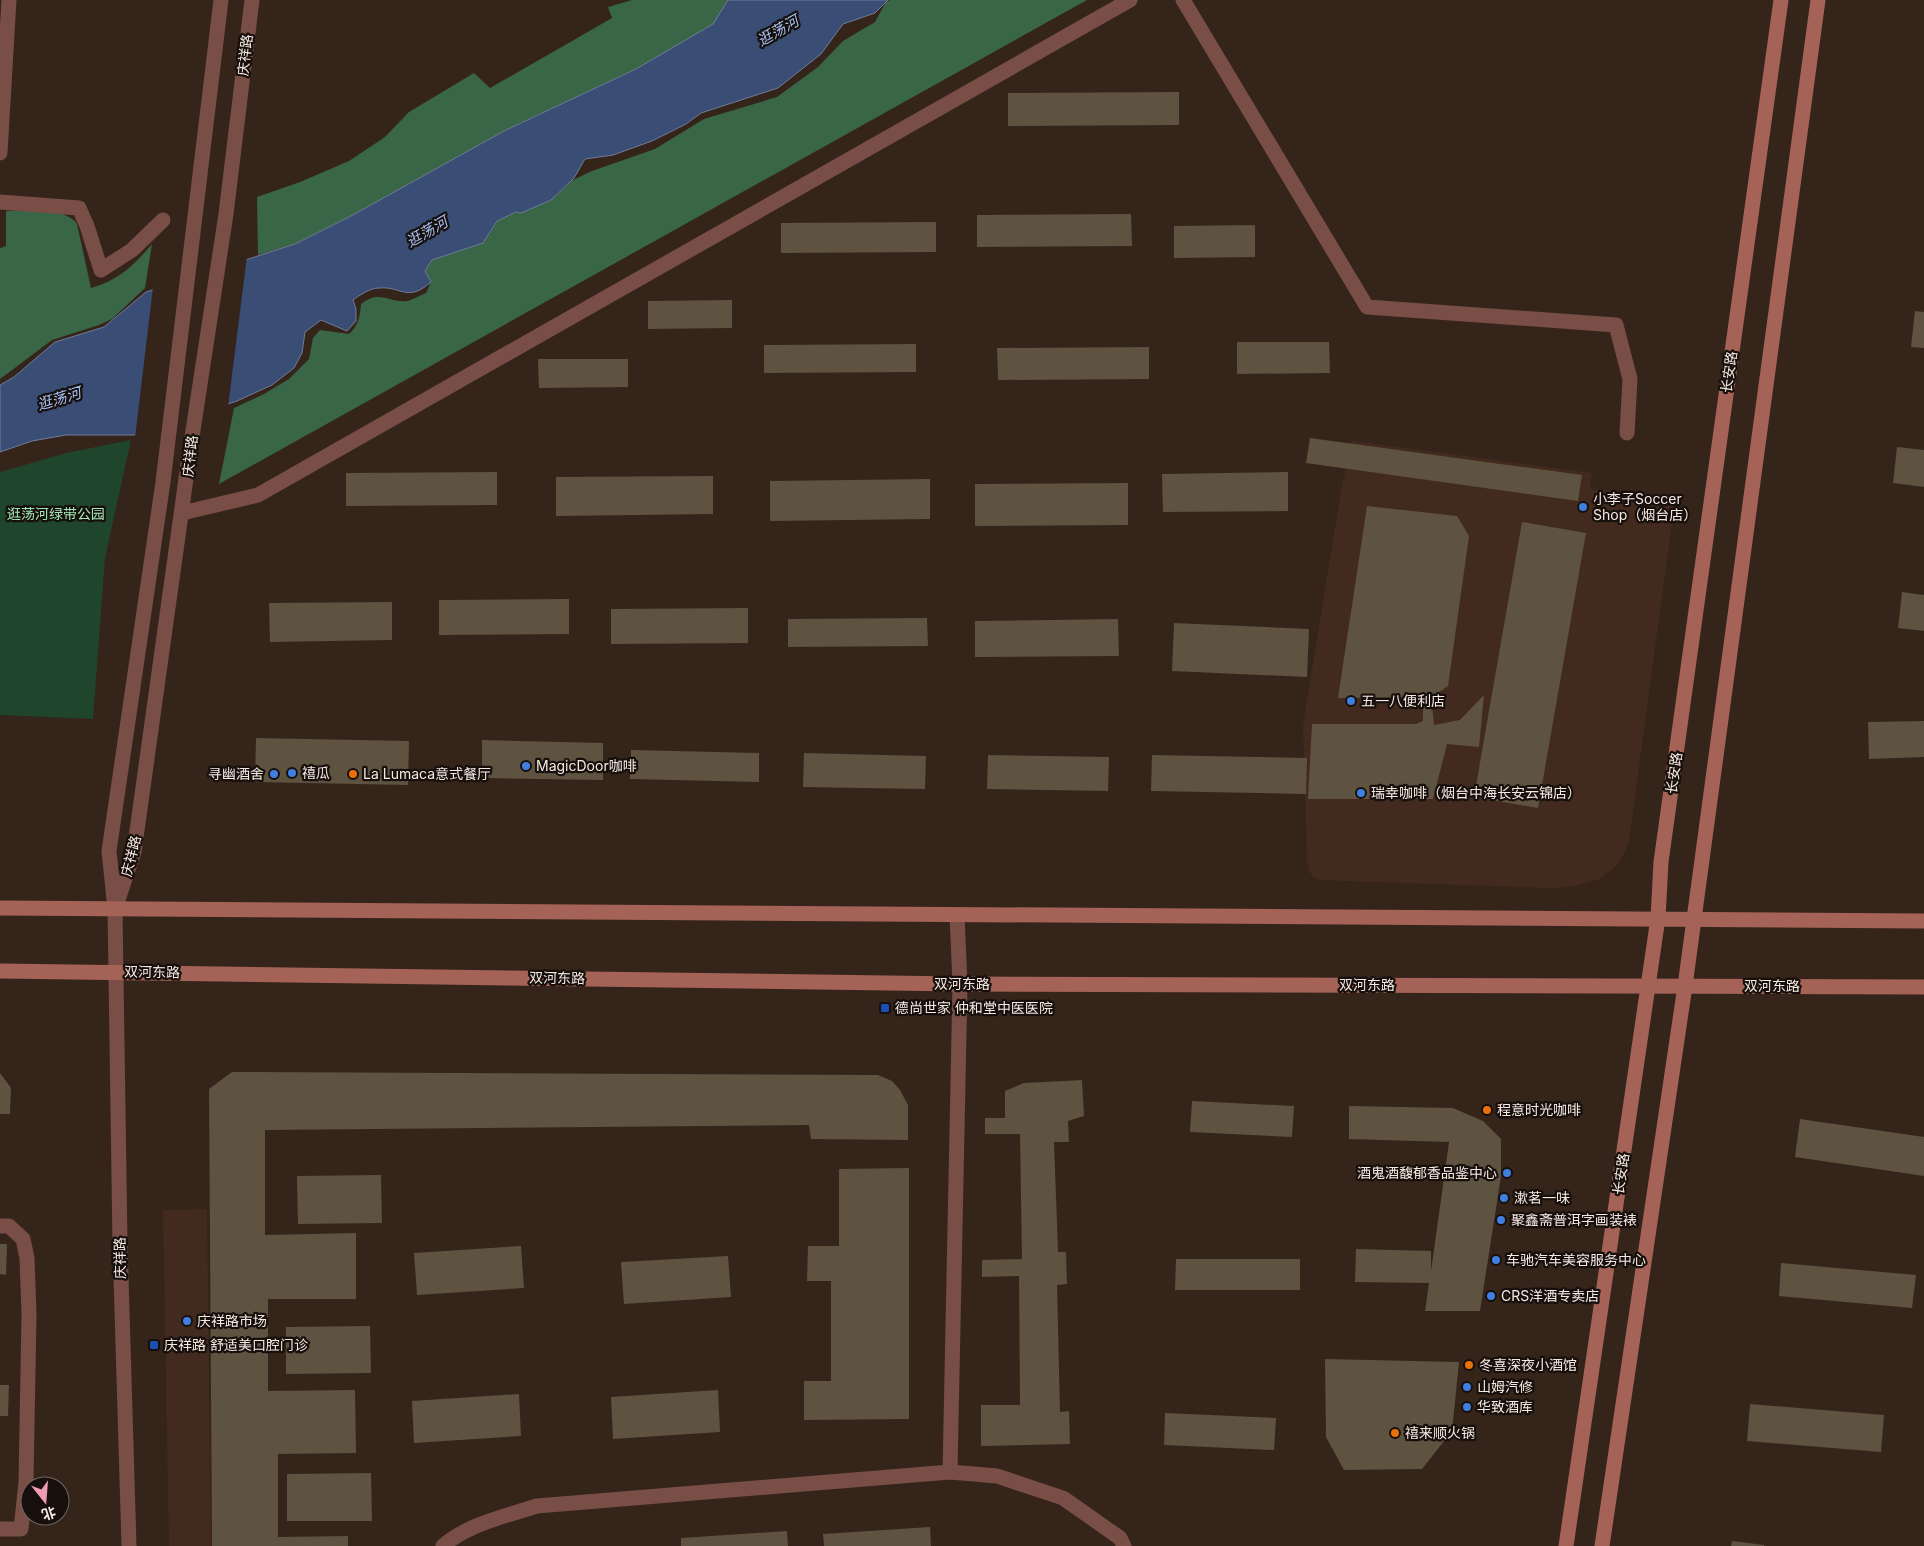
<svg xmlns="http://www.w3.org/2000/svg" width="1924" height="1546" font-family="Inter,'Noto Sans SC',sans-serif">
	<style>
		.built { fill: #422b1e }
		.green { fill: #1f452c }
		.forest { fill: #396647 }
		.water { fill: #394d75; stroke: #717c96 }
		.pier { fill: #35241a }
		.building { fill: #5e5241 }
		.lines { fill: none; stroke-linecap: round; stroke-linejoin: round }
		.street { stroke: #794e46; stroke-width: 15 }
		.secondary { stroke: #a56256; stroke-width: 15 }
		.shop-dot { fill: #3f7fe0; stroke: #170f0b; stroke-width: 2 }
		.food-dot { fill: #e8710a; stroke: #170f0b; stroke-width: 2 }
		.transit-dot { fill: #1a4fb4; stroke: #170f0b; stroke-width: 2 }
		.labels { text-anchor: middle; stroke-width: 4.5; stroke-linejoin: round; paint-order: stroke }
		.street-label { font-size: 14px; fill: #f5e9e2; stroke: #170f0b }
		.poi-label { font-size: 14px; fill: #f5e9e2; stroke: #170f0b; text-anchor: start }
		.park-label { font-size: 14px; fill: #a0e9b6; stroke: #170f0b }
		.water-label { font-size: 15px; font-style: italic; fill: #a5c0f5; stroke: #170f0b }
	</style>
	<rect width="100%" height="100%" fill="#35241a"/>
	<g class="built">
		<path d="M1352 441 1592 473 1590 489 1666 496 1672 501 1674 508 1629 841 1623 856 1614 868 1599 879 1587 883 1570 887 1549 888 1320 880 1314 878 1309 871 1307 860 1303 725 1341 491Z"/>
		<path d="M207 1209 211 1546H169L163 1210Z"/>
	</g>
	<path class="green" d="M131 440 105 558 93 719 0 715V472L66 453Z"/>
	<g class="forest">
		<path d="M632 0H728L714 24 636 69 504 131 351 216 295 244 258 255 257 197 300 182 349 161 385 137 409 112 474 73 490 88 612 18 608 7Z"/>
		<path d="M890 0H1087L219 484 234 408 264 394 289 379 309 359 313 338 320 330 349 334C358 326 360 317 361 304 380 289 388 303 407 301 413 300 420 295 426 293L431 282 424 271 432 260 483 243 497 221 516 212 551 200 571 181 592 171 655 149 704 119 777 97 818 67 843 41 875 22 886 2Z"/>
		<path d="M6 211C25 211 66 207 77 224L91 288C119 280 133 266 152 244L145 288 112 319 99 325 52 340 0 379V248L6 246Z"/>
	</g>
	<path class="water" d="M728 0H888L875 13 843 24 821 54 778 88 701 113 686 124 652 141 613 155 585 159 574 178 551 200 521 213 516 212 497 221 483 243 432 260 425 271 431 282C407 303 402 286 379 288 370 288 360 295 353 300L356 309V321L347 331 321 320 305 332 302 353 294 368 272 385 237 401 134 435H66L32 441 0 452V385L14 377 55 342 104 327 146 292 295 244 351 216 504 131 636 69 713 24Z"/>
	<path class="pier" d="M247 256 228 407 135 438 153 287Z"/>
	<g class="building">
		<path d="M1179 92V125L1008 126V93Z"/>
		<path d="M1131 214 1132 246 977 247V215Z"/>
		<path d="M936 222V252L781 253V223Z"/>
		<path d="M1255 225V257L1174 258V226Z"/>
		<path d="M732 300V328L648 329V301Z"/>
		<path d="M1915 311 1924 312V348L1911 347Z"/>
		<path d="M1237 342H1329L1330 373 1237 374Z"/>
		<path d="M916 344V372L764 373V345Z"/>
		<path d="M1149 347V379L998 380 997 348Z"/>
		<path d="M538 359H628V387L539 388Z"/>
		<path d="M1310 438 1582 475 1578 501 1306 463Z"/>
		<path d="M1897 447 1924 450V487L1893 483Z"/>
		<path d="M497 472V505L346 506V473Z"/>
		<path d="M1288 472V511L1163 512 1162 474Z"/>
		<path d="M713 476V514L556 516V477Z"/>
		<path d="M930 479V519L770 521V481Z"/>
		<path d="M1128 483V525L975 526V484Z"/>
		<path d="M1367 506 1457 516 1469 536 1448 686 1432 697 1338 698Z"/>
		<path d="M1522 522 1586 533 1538 808 1474 797Z"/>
		<path d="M1902 592 1924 595V631L1898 628Z"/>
		<path d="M569 599V634L439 635V600Z"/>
		<path d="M392 602V640L270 642 269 603Z"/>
		<path d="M748 608V643L611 644V609Z"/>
		<path d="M927 618 928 646 788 647V619Z"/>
		<path d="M1118 619 1119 656 975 657V621Z"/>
		<path d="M1174 623 1309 629 1307 677 1172 671Z"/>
		<path d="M1484 695 1479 747 1447 744 1433 799H1308L1312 724H1416L1423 721V704H1432L1434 725 1460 720Z"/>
		<path d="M1924 721V757L1869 759 1868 722Z"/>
		<path d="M256 738 409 741 408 785 255 782Z"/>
		<path d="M482 740 603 743V780L482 778Z"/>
		<path d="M631 750 759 753V782L630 779Z"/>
		<path d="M804 753 926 756 925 789 803 787Z"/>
		<path d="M988 755 1109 757 1108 791 987 789Z"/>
		<path d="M1152 755 1307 758 1306 794 1151 791Z"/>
		<path d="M232 1072 878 1075 892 1081 900 1090 908 1105V1140L811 1139 809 1125 265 1130V1235L356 1233V1299H268V1391L355 1390 356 1453 278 1454V1537L348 1536V1546H212L209 1089Z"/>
		<path d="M0 1073 11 1088 10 1114H0Z"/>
		<path d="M1082 1080 1084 1116 1068 1121 1069 1142H1054L1058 1252H1066L1067 1284 1057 1285 1060 1412 1069 1411 1070 1444 981 1446V1405H1020L1019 1276 982 1277V1260L1022 1259 1020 1134H985V1118H1005V1091L1024 1083Z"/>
		<path d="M1192 1101 1294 1106 1292 1137 1190 1132Z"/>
		<path d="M1349 1106 1453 1108 1483 1121 1501 1139V1176L1480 1311H1425L1429 1283 1355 1282 1356 1249 1431 1251V1271L1449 1142 1349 1139Z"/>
		<path d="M1800 1119 1924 1137V1176L1795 1157Z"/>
		<path d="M909 1168V1419L804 1420V1381H831V1281H807L808 1246H839V1169Z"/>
		<path d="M381 1175 382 1223 298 1224 297 1176Z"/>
		<path d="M0 1244H7L6 1275 0 1274Z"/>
		<path d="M521 1246 524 1288 417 1295 414 1253Z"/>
		<path d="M728 1256 731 1297 624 1304 621 1262Z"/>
		<path d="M1176 1259H1300V1290H1175Z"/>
		<path d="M1781 1263 1916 1275 1912 1308 1779 1296Z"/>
		<path d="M370 1326 371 1373 286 1374V1327Z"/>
		<path d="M1325 1359 1459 1362 1452 1431 1422 1469 1344 1470 1326 1437Z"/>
		<path d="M0 1385H9L8 1416H0Z"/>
		<path d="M718 1390 720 1432 613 1439 611 1397Z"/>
		<path d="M519 1394 521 1436 414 1443 412 1401Z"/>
		<path d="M1750 1404 1884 1415 1881 1452 1747 1441Z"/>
		<path d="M1165 1413 1276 1418 1274 1450 1164 1445Z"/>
		<path d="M371 1473 372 1521H287V1474Z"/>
		<path d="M930 1527 931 1546H824L823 1534Z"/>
		<path d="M787 1531 788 1546H681V1538Z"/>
		<path d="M1732 1541 1764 1545V1546H1731Z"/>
	</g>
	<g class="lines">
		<g class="street">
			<path d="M1183 0 1367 307 1616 325 1630 379 1627 433"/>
			<path d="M0 153 9 0"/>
			<path d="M0 202 79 208 87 226 101 270 132 250 163 220"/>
			<path d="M182 513 258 495 1130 0"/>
			<path d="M117 903 134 852 190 450 226 214 252 0"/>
			<path d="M0 1226H9L23 1239 27 1258 29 1314 26 1482 21 1529H0"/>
			<path d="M950 1472 997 1476 1063 1498 1120 1538 1124 1546"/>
			<path d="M129 1546 120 1243 115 909 109 851 163 482 221 0"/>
			<path d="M443 1546C468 1524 506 1516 537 1506L950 1472 960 984 957 915"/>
		</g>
		<g class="secondary">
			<path d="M0 908 1924 921"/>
			<path d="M0 971 960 984 1924 987"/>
			<path d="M1566 1546 1658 918 1661 862 1781 0"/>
			<path d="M1602 1546 1685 986 1818 0"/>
		</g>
	</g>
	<g class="shop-dot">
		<circle cx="1583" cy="507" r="5"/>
		<circle cx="1351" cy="701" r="5"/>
		<circle cx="526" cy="766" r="5"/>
		<circle cx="292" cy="773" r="5"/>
		<circle cx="274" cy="774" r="5"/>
		<circle cx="1361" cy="793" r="5"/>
		<circle cx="1507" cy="1173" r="5"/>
		<circle cx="1504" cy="1198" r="5"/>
		<circle cx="1501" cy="1220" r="5"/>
		<circle cx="1496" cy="1260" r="5"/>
		<circle cx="1491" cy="1296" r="5"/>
		<circle cx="187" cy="1321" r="5"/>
		<circle cx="1467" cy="1387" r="5"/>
		<circle cx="1467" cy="1407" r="5"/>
	</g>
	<g class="food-dot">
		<circle cx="353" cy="774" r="5"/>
		<circle cx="1487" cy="1110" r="5"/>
		<circle cx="1469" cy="1365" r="5"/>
		<circle cx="1395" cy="1433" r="5"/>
	</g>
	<g class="transit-dot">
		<rect x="880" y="1003" width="10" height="10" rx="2.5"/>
		<rect x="149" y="1340" width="10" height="10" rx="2.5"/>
	</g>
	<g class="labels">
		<g class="street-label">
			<text transform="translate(245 55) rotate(-83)" y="5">庆祥路</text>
			<text transform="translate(1729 372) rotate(-82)" y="5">长安路</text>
			<text transform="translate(190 456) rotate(-83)" y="5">庆祥路</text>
			<text transform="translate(1674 773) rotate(-82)" y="5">长安路</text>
			<text transform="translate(131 856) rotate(-76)" y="5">庆祥路</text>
			<text transform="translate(152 972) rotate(1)" y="5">双河东路</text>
			<text transform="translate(557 978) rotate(1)" y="5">双河东路</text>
			<text x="962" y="989">双河东路</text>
			<text x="1367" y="990">双河东路</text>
			<text x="1772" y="991">双河东路</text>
			<text transform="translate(1621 1174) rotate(-82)" y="5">长安路</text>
			<text transform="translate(120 1258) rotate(-91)" y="5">庆祥路</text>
		</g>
		<g class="poi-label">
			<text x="1593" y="504">小李子Soccer<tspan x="1593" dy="16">Shop（烟台店）</tspan></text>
			<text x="1361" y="706">五一八便利店</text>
			<text x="536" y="771">MagicDoor咖啡</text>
			<text x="302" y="778">禧瓜</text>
			<text x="264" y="779" text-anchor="end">寻幽酒舍</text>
			<text x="363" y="779">La Lumaca意式餐厅</text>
			<text x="1371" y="798">瑞幸咖啡（烟台中海长安云锦店）</text>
			<text x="895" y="1013">德尚世家 仲和堂中医医院</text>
			<text x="1497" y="1115">程意时光咖啡</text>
			<text x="1497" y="1178" text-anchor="end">酒鬼酒馥郁香品鉴中心</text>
			<text x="1514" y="1203">漱茗一味</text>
			<text x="1511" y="1225">聚鑫斋普洱字画装裱</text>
			<text x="1506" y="1265">车驰汽车美容服务中心</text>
			<text x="1501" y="1301">CRS洋酒专卖店</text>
			<text x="197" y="1326">庆祥路市场</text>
			<text x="164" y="1350">庆祥路 舒适美口腔门诊</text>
			<text x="1479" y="1370">冬喜深夜小酒馆</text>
			<text x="1477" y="1392">山姆汽修</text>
			<text x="1477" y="1412">华致酒库</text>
			<text x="1405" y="1438">禧来顺火锅</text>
		</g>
		<g class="park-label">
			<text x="56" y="519">逛荡河绿带公园</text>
		</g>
		<g class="water-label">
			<text transform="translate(778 31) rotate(-30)" y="5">逛荡河</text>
			<text transform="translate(427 232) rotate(-30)" y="5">逛荡河</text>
			<text transform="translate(59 399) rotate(-17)" y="5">逛荡河</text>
		</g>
	</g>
	<g transform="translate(45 1501) rotate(163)"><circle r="24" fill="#170f0b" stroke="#706661"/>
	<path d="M0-4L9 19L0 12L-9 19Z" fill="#f09ab7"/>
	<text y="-8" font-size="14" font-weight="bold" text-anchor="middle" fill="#f5e9e2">北</text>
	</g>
</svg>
